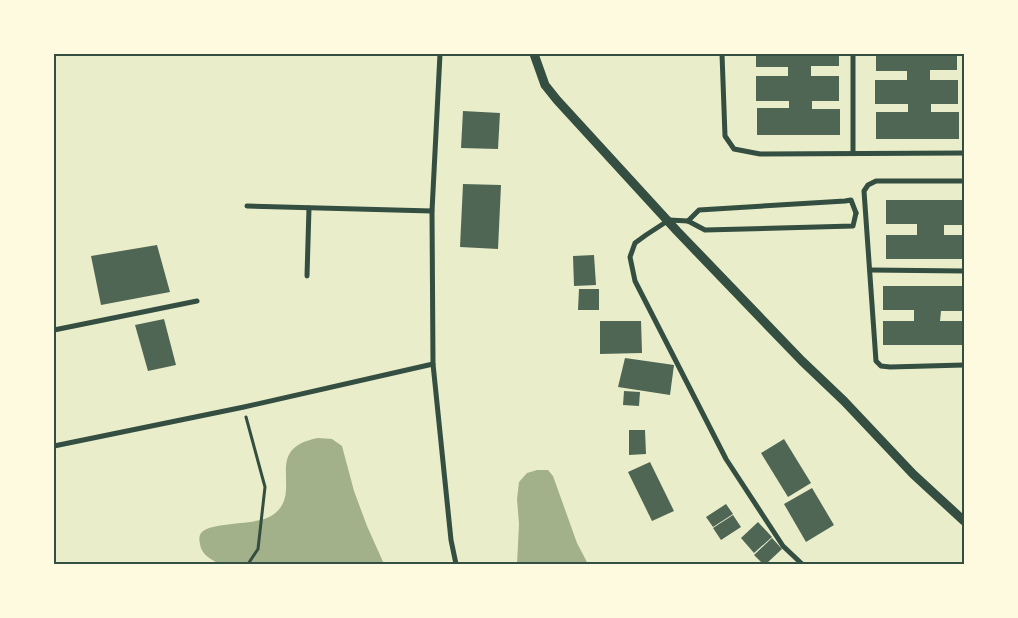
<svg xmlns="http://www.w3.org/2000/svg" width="1018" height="618" font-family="'PT Sans',sans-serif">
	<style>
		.water { fill: #a3b18a }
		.building { fill: #4f6655 }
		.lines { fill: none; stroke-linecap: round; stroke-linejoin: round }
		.path { stroke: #344e41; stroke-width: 3 }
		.minor { stroke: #344e41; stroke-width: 5 }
		.tertiary { stroke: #344e41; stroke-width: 9 }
		.neatline { fill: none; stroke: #344e41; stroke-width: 2 }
	</style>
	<rect width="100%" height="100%" fill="#e9edc9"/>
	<g class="water">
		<path d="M318 438 332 439 342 446 354 491 367 526 384 564H220C211 560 201 554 200 544 199 540 199 536 201 533 211 521 255 526 271 516 307 494 259 449 318 438Z"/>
		<path d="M537 470H548L553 476 577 543 588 564H517L519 524 517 499 519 482 527 473Z"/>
	</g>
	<g class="building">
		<path d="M756 54H839V66H811V76H839V101H812V109H840V135H757V108H789V101H756V76H788V67H756Z"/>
		<path d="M876 54H957V70H930V80H958V104H931V112H959V139H876V112H908V104H875V80H907V71H876Z"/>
		<path d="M463 111 500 113 498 149 461 148Z"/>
		<path d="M463 184 501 185 498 249 460 247Z"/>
		<path d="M886 200H964V225H944V235H964V259H886V235H917V224H886Z"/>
		<path d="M157 245 170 292 101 305 91 256Z"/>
		<path d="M594 255 596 285 574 286 573 256Z"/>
		<path d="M883 286H964V311H941L940 321H964V345H883V321H914V310H883Z"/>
		<path d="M579 289H599V310H578Z"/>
		<path d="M164 319 176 365 148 371 135 325Z"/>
		<path d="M600 321H641L642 353 600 354Z"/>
		<path d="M625 358 674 365 670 395 618 387Z"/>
		<path d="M624 391 640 392 639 406 623 405Z"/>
		<path d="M629 430H645L646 454 629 455Z"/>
		<path d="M784 439 811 483 788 497 761 453Z"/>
		<path d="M650 462 674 511 652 521 628 472Z"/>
		<path d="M812 488 834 525 806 542 784 504Z"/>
		<path d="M726 504 733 514 713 527 706 517Z"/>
		<path d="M733 515 741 527 721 540 713 528Z"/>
		<path d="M758 522 772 537 754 553 741 538Z"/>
		<path d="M772 538 782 549 766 564H763L754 555Z"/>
	</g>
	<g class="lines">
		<path class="path" d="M246 417 265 487 258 549 248 564"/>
		<g class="minor">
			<path d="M440 54 432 211 433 364 451 540 456 564"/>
			<path d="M722 54 725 136 734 149 760 154 964 153"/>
			<path d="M853 54V152"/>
			<path d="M964 181H876L868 185 864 191 876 361 881 366 890 367 964 365"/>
			<path d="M247 206 432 211"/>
			<path d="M688 221 699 210 845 201 851 200 856 213"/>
			<path d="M870 270 964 271"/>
			<path d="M307 276 309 208"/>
			<path d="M54 330 197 301"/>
			<path d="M54 446 244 407 433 364"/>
			<path d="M802 564 783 546 726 459 635 281 630 257 635 243 646 235 669 220 688 221 705 230 853 226 856 213"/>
		</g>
		<path class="tertiary" d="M534 54 545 85 557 100 677 231 802 361 844 401 913 474 964 521"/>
	</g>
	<rect width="1018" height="618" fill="none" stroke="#fefae0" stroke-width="110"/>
	<rect x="55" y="55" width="908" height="508" class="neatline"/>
</svg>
